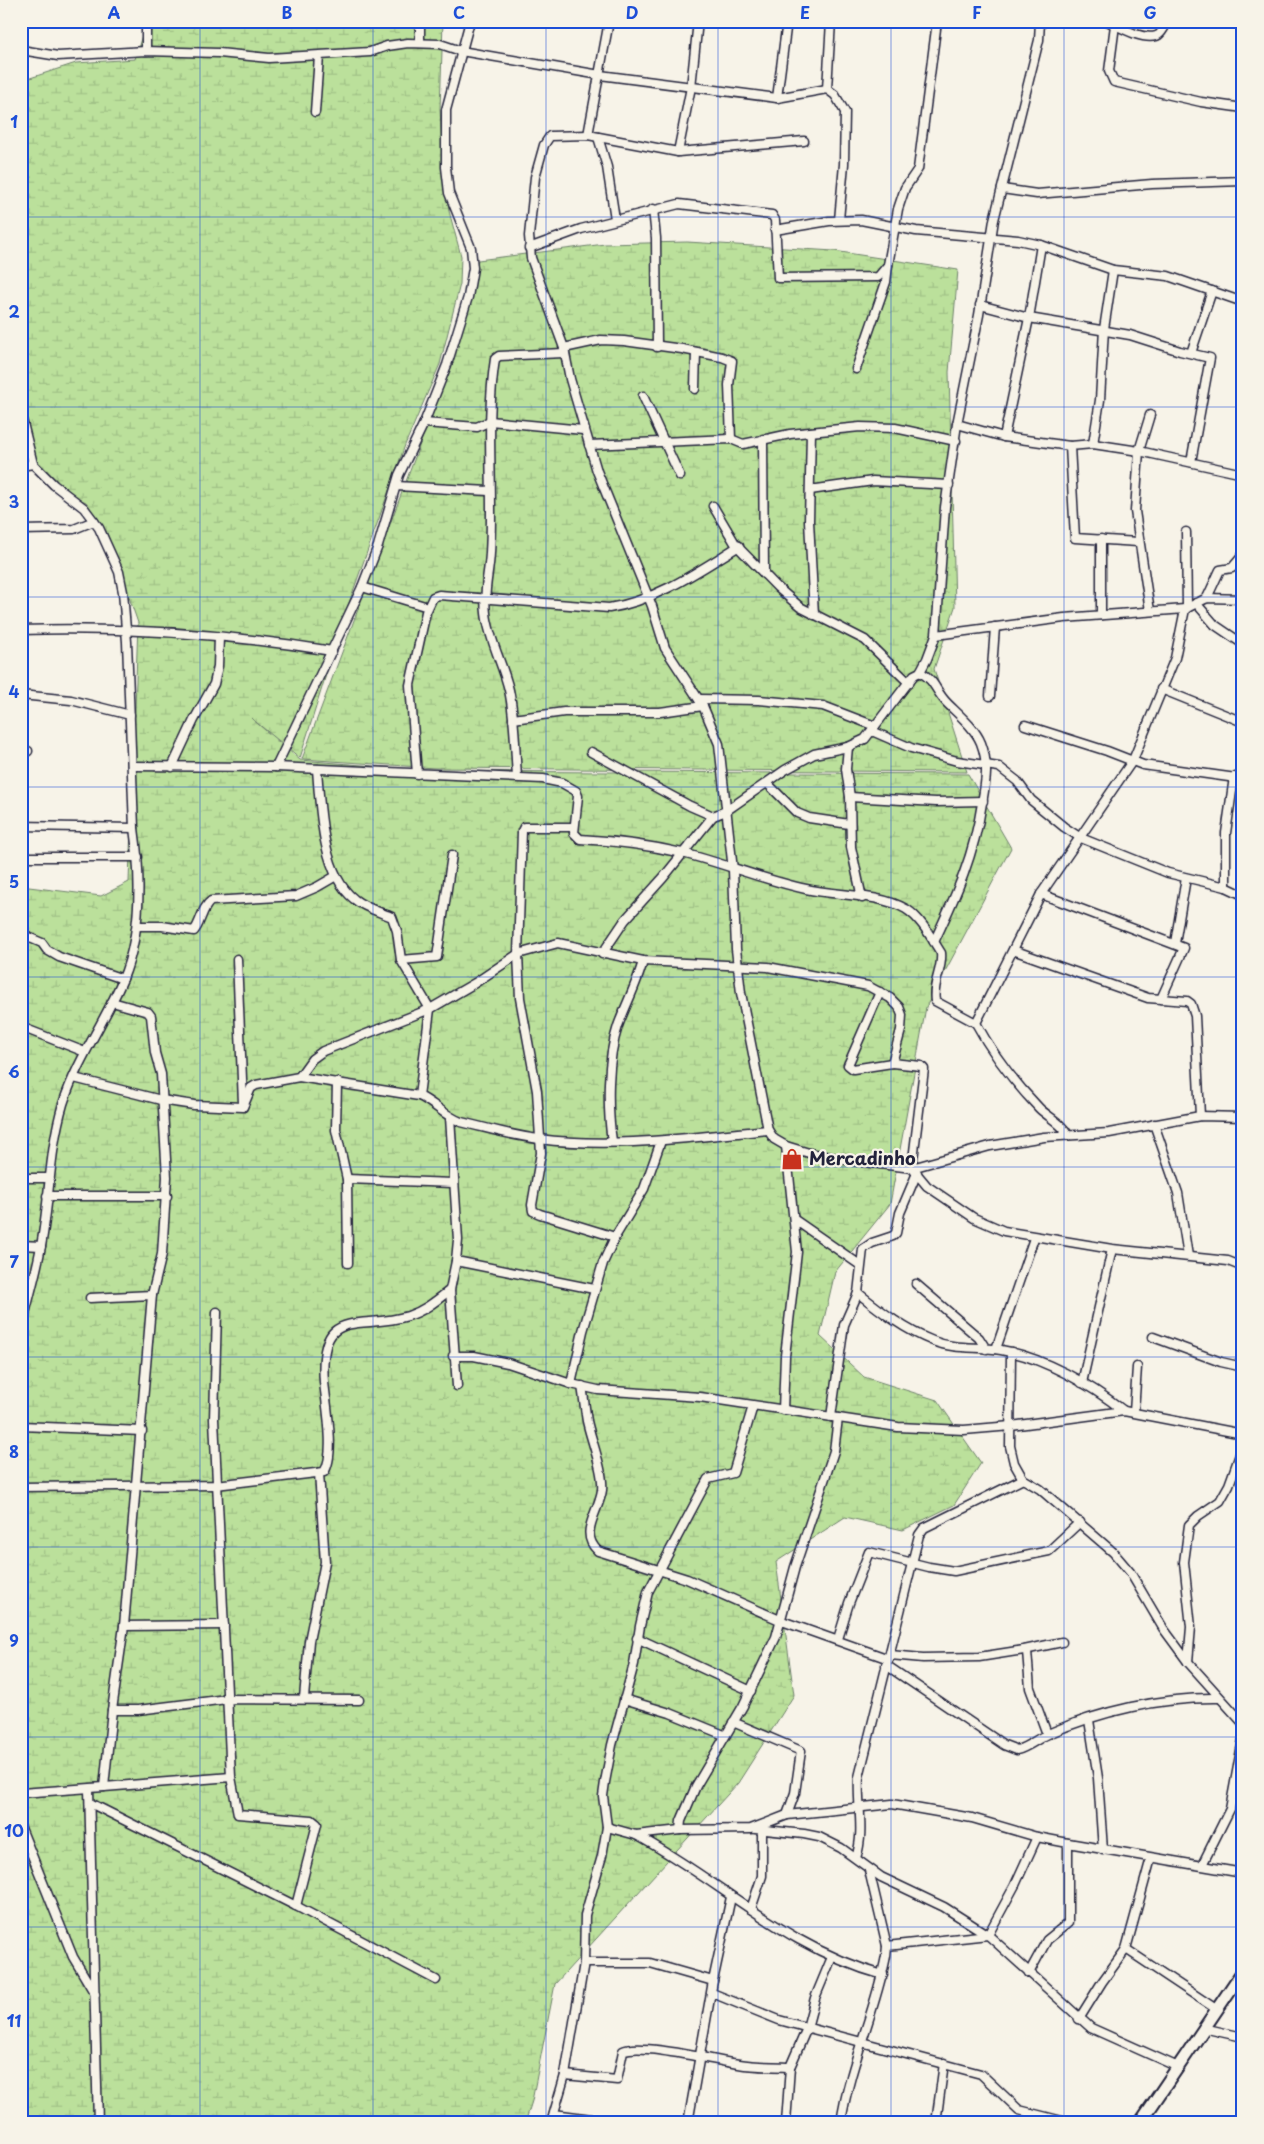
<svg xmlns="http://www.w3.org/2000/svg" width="1264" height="2144" font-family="'Playpen Sans',sans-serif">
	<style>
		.wetland { fill: url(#wetland-marsh); stroke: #6e816b }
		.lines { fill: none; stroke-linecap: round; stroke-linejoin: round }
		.minor-casing { stroke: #22223b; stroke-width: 11 }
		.secondary-casing { stroke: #22223b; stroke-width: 15 }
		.minor { stroke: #f7f3e8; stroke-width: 8 }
		.secondary { stroke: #f7f3e8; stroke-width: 11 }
		.grid { fill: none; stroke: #1d4ed8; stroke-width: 1; stroke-opacity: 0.55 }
		.labels { text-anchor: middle; stroke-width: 4.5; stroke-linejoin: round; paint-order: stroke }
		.poi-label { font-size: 18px; font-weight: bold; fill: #22223b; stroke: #f7f3e8; text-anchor: start }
		.neatline { fill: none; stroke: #1d4ed8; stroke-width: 2 }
		.grid-label { font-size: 16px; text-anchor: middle; font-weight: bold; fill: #1d4ed8 }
	</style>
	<defs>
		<pattern id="wetland-marsh" width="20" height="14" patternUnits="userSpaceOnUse" patternTransform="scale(1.25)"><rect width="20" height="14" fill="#bbe09b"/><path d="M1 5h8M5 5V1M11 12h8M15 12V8" fill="none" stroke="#a0c086"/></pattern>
	</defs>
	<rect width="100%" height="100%" fill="#f7f3e8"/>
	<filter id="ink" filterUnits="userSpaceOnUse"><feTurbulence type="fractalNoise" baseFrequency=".02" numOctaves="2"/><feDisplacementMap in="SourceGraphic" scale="10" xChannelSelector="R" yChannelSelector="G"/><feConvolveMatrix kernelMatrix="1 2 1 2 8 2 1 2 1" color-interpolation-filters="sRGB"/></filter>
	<g filter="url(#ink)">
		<g class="wetland">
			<path d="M146 21H443L440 109 443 164 449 211 461 256 460 284 440 364 405 445 345 614 300 758 251 718 300 760 435 771 968 774 1011 848 926 1007 890 1204 835 1272 820 1336 864 1377 937 1400 981 1463 954 1505 903 1530 845 1517 776 1562 794 1695 738 1783 555 1984 532 2101 525 2123H21V886L101 896 129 882 138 623 107 533 86 502 72 496 54 483 34 461 21 396V81L76 63 135 59Z"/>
			<path d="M687 242 834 251 958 270 949 372 955 607 934 669 967 772 435 768 302 759 450 364 478 260 605 244Z"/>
		</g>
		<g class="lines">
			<g class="minor-casing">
				<g id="minor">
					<path d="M146 21V51"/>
					<path d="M787 21 777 98 827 89 835 95 845 112 844 164 839 220"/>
					<path d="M1107 21C1120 27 1141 40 1156 36 1161 35 1165 26 1168 21"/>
					<path d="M1115 25 1109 71 1114 82 1201 102 1243 108"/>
					<path d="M420 43V21"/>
					<path d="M21 50 58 56 146 51 219 53 269 58 370 52 387 46 408 43 440 44 461 51 600 75 777 98"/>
					<path d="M827 89 831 21"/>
					<path d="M315 112 319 56"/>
					<path d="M588 135 609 21"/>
					<path d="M598 137 607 167 615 219"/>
					<path d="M804 141 678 152 588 135 550 136 544 145 535 177 529 236 531 258 564 348 570 379 597 471 652 606 665 648 703 706 719 744 733 870 736 949 741 993 768 1130 774 1139 786 1146 809 1153 839 1159 912 1168 990 1146 1044 1137 1109 1133 1200 1116 1243 1117"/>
					<path d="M678 152 691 87 698 21"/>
					<path d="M1002 189 1037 194 1152 184 1243 181"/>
					<path d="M653 209 656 238 657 347"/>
					<path d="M775 230 829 221 861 220 916 231 1018 240 1041 245 1113 270 1168 276 1243 302"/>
					<path d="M529 248 581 229 679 204 772 215 775 220 778 278 878 277 888 265 898 209 905 188 918 169 937 21"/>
					<path d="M980 305 1029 318 1130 335 1180 351 1210 358 1191 462"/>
					<path d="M564 348 601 340 624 341 682 349 722 357 732 361 729 385 731 439"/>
					<path d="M1191 353 1212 291"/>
					<path d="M856 369 886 282 888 265"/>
					<path d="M695 389 696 352"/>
					<path d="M643 396 680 476"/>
					<path d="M21 415 33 464 54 485 84 508 99 528 119 572 123 592 127 642 134 828C141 878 142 934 122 981 104 1023 77 1060 63 1104 49 1151 50 1199 41 1246 36 1275 27 1303 21 1331"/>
					<path d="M1150 415 1139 451 1135 511 1150 611"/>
					<path d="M424 423 477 427 490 421 583 430"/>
					<path d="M957 424 1004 437 1070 446 1093 444 1139 451 1243 474"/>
					<path d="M811 432 809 521 814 615"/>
					<path d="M1004 437 1029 318 1041 245"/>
					<path d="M763 439 764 574"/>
					<path d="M1093 444 1100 400 1104 329 1113 270"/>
					<path d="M589 445 731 439 743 444 790 434 860 427 895 428 956 441"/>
					<path d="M1070 446 1075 538 1138 542"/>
					<path d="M21 466 33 464"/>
					<path d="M396 486 489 491"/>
					<path d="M810 490 873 481 949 485"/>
					<path d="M713 506 736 545 777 587 800 607 865 640 909 683"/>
					<path d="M21 530 74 529 94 521"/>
					<path d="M1186 532 1187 608"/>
					<path d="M1101 539V615"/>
					<path d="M362 587 428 607"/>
					<path d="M1207 598 1220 570 1232 568 1243 555"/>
					<path d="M1196 603 1215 625 1243 644"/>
					<path d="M21 630C125 627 229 634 332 651"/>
					<path d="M936 635 1064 618 1185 609 1207 598 1243 599"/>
					<path d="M920 672C936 681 935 691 947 703 958 714 975 728 981 743 989 764 986 781 982 803 974 856 957 893 934 942"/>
					<path d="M1161 689 1243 722"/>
					<path d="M21 695 71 700 130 715"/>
					<path d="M990 696 995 627"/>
					<path d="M699 699 759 700 823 706 875 726"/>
					<path d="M513 719 564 712H660L703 706"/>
					<path d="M1025 725 1107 751 1143 765 1243 779"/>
					<path d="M872 731 911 748 957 761 999 767 1017 781 1031 800 1064 827 1081 838 1168 873 1226 887 1243 895"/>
					<path d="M848 747 846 769 850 797 851 847 862 898"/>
					<path d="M21 751H28"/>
					<path d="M591 752 690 806 713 816"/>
					<path d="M132 766 276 767 543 779 562 783 576 791 578 796 574 833 580 839C615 841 648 845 682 853 724 863 763 880 806 889 837 896 877 893 906 909 921 918 932 939 941 953 943 969 932 983 935 1001L976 1023"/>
					<path d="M172 767 194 720 214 684 218 666 219 637"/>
					<path d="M276 767 362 587 378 546 399 475 424 423 447 365 468 297 473 268 471 248 449 193 446 167V110L470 21"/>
					<path d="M317 769C320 807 322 874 354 899 365 908 380 912 392 917L397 931 401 960 430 1009 419 1096"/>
					<path d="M417 774 410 685 426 612 433 597 439 595 609 608C656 601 700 570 739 546"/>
					<path d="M517 777C515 748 515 718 509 690 503 664 489 640 486 613 483 592 489 574 490 553 494 489 485 424 495 359L499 356 564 353"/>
					<path d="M767 783 797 813 809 818 849 824"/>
					<path d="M850 797 936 802 983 801"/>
					<path d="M21 826 134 828"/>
					<path d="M574 827H524L522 831 518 954 520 998 537 1091 541 1153 532 1205 533 1211 540 1214 615 1237"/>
					<path d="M21 857H138"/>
					<path d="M1226 887V833L1234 777"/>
					<path d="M1041 894 1184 948 1161 999"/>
					<path d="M137 926H162L194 931C201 923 202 907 211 901L296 896 317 887 336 876"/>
					<path d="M21 934 42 943 47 950 59 957 123 979"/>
					<path d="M1175 943 1186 878"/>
					<path d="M1013 950 1148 998 1187 1001 1191 1004 1195 1016 1200 1116"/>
					<path d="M602 954 625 920 663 878 713 816 726 811 785 770 814 754 848 747 865 739 914 675 920 672 927 659 936 635 945 507 957 424 979 315 994 220 1039 40 1040 21"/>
					<path d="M237 959 243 1103"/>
					<path d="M401 960 437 957 452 855"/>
					<path d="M880 992 848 1065 853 1069 892 1063"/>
					<path d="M21 1027 85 1052"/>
					<path d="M299 1077 419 1096C434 1103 445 1116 461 1122 487 1128 513 1136 539 1139 615 1149 693 1137 768 1130"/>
					<path d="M74 1078 161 1100 194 1105 243 1107 251 1088 256 1085 299 1077 312 1059 323 1051 430 1009 475 983 518 954 558 943 643 961 768 967 868 986 890 998 899 1007 902 1015 901 1030 892 1063 921 1066 924 1069 912 1168 927 1186 974 1218 1004 1231 1112 1249 1228 1261 1243 1267"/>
					<path d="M337 1082 336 1130 347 1179 348 1263"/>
					<path d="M450 1117 458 1240 456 1261 450 1290 457 1386"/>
					<path d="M1154 1124 1178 1193 1188 1256"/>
					<path d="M1068 1135C1062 1123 1048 1117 1039 1108 1015 1083 992 1053 976 1023L1041 894 1133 760 1175 658 1185 609"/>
					<path d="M612 1141C607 1107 607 1059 618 1026 626 1004 637 984 643 961"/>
					<path d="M21 1178H49"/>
					<path d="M347 1179 453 1183"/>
					<path d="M47 1196H167"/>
					<path d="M795 1220 860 1265"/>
					<path d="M21 1245 41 1246"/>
					<path d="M456 1261 594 1289"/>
					<path d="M1239 1265 1243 1253"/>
					<path d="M916 1284 979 1338 986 1349"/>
					<path d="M21 1289 32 1282"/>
					<path d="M858 1293C882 1312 905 1330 933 1341 955 1350 978 1346 1001 1350 1043 1357 1091 1385 1124 1411"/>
					<path d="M90 1298 152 1295"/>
					<path d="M217 1312 214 1419 231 1777 238 1814 312 1820 317 1824 296 1906"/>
					<path d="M1153 1337 1221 1362 1243 1367"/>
					<path d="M996 1349 1034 1238"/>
					<path d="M1011 1352 1010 1446 1014 1463 1023 1479 1040 1489 1113 1552 1130 1572 1163 1628 1188 1662 1243 1723"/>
					<path d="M453 1356H474L508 1363 571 1384 598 1390 700 1397 898 1427 964 1430 1011 1426 1124 1411 1243 1434"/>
					<path d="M1082 1383 1112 1249"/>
					<path d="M571 1384 583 1331 603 1263 615 1237 644 1189 661 1141"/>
					<path d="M582 1386C584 1398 585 1410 587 1421 591 1440 604 1472 602 1490 599 1512 578 1533 598 1551L687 1579 782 1621 889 1659"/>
					<path d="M783 1410 785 1356 797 1252 786 1146"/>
					<path d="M1134 1412 1137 1367"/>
					<path d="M831 1417 844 1325 858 1293 863 1249 872 1243 893 1236 896 1233 900 1213 917 1173"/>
					<path d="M21 1426 142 1431"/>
					<path d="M21 1487 216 1485 324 1472C336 1455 326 1403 324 1382 318 1304 359 1331 408 1316 424 1311 436 1301 450 1290"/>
					<path d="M124 1626 224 1625"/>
					<path d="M637 1638 751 1691"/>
					<path d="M838 1639 849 1603 869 1552 929 1567 954 1571 1049 1551 1080 1522"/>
					<path d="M1024 1650 1062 1642"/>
					<path d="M890 1655 923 1658 979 1657 1024 1650 1027 1651 1030 1688 1047 1734"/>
					<path d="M1188 1662 1191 1627 1184 1562 1189 1525 1198 1516 1220 1501 1229 1485 1243 1446"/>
					<path d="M886 1665 1004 1745 1017 1750C1028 1747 1037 1739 1048 1734 1100 1711 1162 1697 1219 1698"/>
					<path d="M304 1698 309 1641 325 1562 319 1473"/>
					<path d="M624 1699 670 1713 724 1735"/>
					<path d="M112 1710H138L227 1699 359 1700"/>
					<path d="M1089 1720 1098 1778 1103 1850"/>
					<path d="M733 1722 801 1751 795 1793 787 1815"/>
					<path d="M104 1787 231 1777"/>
					<path d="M89 1789 98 2123"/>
					<path d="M21 1793 104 1787 112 1710 124 1626 152 1295 162 1254 167 1177 161 1074 155 1053 151 1016 148 1012 112 1002"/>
					<path d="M90 1803 296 1906 436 1980"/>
					<path d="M607 1827 636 1835 680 1830 751 1829 787 1815 892 1804 972 1818 1037 1837 1068 1843 1243 1873"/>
					<path d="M21 1828 73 1957 95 1994"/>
					<path d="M755 1829 804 1834 819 1837 841 1848 881 1877 944 1907 988 1935 1091 2028 1178 2067"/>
					<path d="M680 1830 681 1821 696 1786 743 1706 776 1637 795 1567 834 1451 838 1418"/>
					<path d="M636 1835C722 1881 785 1948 883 1975"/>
					<path d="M856 1858C865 1831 857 1805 859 1777L919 1535 924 1528 1023 1479"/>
					<path d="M1202 1865 1230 1809 1243 1739"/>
					<path d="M751 1909 762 1876V1829"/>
					<path d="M988 1935 1015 1885 1037 1837"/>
					<path d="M887 1946 988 1935"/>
					<path d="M1126 1949 1216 2009"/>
					<path d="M584 1963H650L713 1981"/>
					<path d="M1029 1973 1047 1940 1068 1923V1843"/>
					<path d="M712 1993 779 2020 981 2074 1019 2110 1070 2123"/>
					<path d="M1079 2019 1102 1982 1126 1949 1151 1858"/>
					<path d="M1203 2028 1243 2037"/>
					<path d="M565 2075 617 2080 623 2051C639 2042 717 2061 739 2064 755 2067 773 2066 790 2067"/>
					<path d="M554 2114 622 2123"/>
					<path d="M551 2123 565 2075 584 1963 585 1915 602 1856 607 1827 603 1796 605 1782 612 1745 634 1664 640 1626 648 1592 708 1479 733 1473 753 1406"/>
					<path d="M688 2123 713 1981 731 1897"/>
					<path d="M786 2123 790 2067 807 2028 815 1998 832 1957"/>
					<path d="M841 2123C849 2066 875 2013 886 1956L887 1946 869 1870"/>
					<path d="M936 2123 944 2063"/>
					<path d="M1237 2123 1241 2114"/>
				</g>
			</g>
			<g class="secondary-casing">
				<path id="secondary" d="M1140 2123 1243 1971"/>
			</g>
			<use href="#minor" class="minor"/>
			<use href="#secondary" class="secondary"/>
		</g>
	</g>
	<path class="grid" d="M200 21V2123M373 21V2123M546 21V2123M718 21V2123M891 21V2123M1064 21V2123M21 217H1243M21 407H1243M21 597H1243M21 787H1243M21 977H1243M21 1167H1243M21 1357H1243M21 1547H1243M21 1737H1243M21 1927H1243"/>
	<defs>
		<g id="shop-bare" transform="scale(1.725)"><path d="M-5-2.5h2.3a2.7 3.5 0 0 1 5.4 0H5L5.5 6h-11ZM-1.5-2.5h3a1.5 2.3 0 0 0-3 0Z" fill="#c8321e" stroke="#f7f3e8" stroke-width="2.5" paint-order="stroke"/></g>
	</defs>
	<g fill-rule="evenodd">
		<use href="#shop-bare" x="792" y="1159"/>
	</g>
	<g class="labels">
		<g class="poi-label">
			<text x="809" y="1165">Mercadinho</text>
		</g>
	</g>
	<rect width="1264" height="2144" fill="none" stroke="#f7f3e8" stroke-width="55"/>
	<rect x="28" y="28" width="1208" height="2088" class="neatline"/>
	<g class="grid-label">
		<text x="114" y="19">A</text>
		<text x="287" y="19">B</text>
		<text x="459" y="19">C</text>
		<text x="632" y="19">D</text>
		<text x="805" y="19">E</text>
		<text x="977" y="19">F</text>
		<text x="1150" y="19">G</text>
		<text x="14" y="128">1</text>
		<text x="14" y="318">2</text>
		<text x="14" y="508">3</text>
		<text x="14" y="698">4</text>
		<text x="14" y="888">5</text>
		<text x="14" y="1078">6</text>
		<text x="14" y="1268">7</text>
		<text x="14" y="1458">8</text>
		<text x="14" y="1647">9</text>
		<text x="14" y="1837">10</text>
		<text x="14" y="2027">11</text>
	</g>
</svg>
